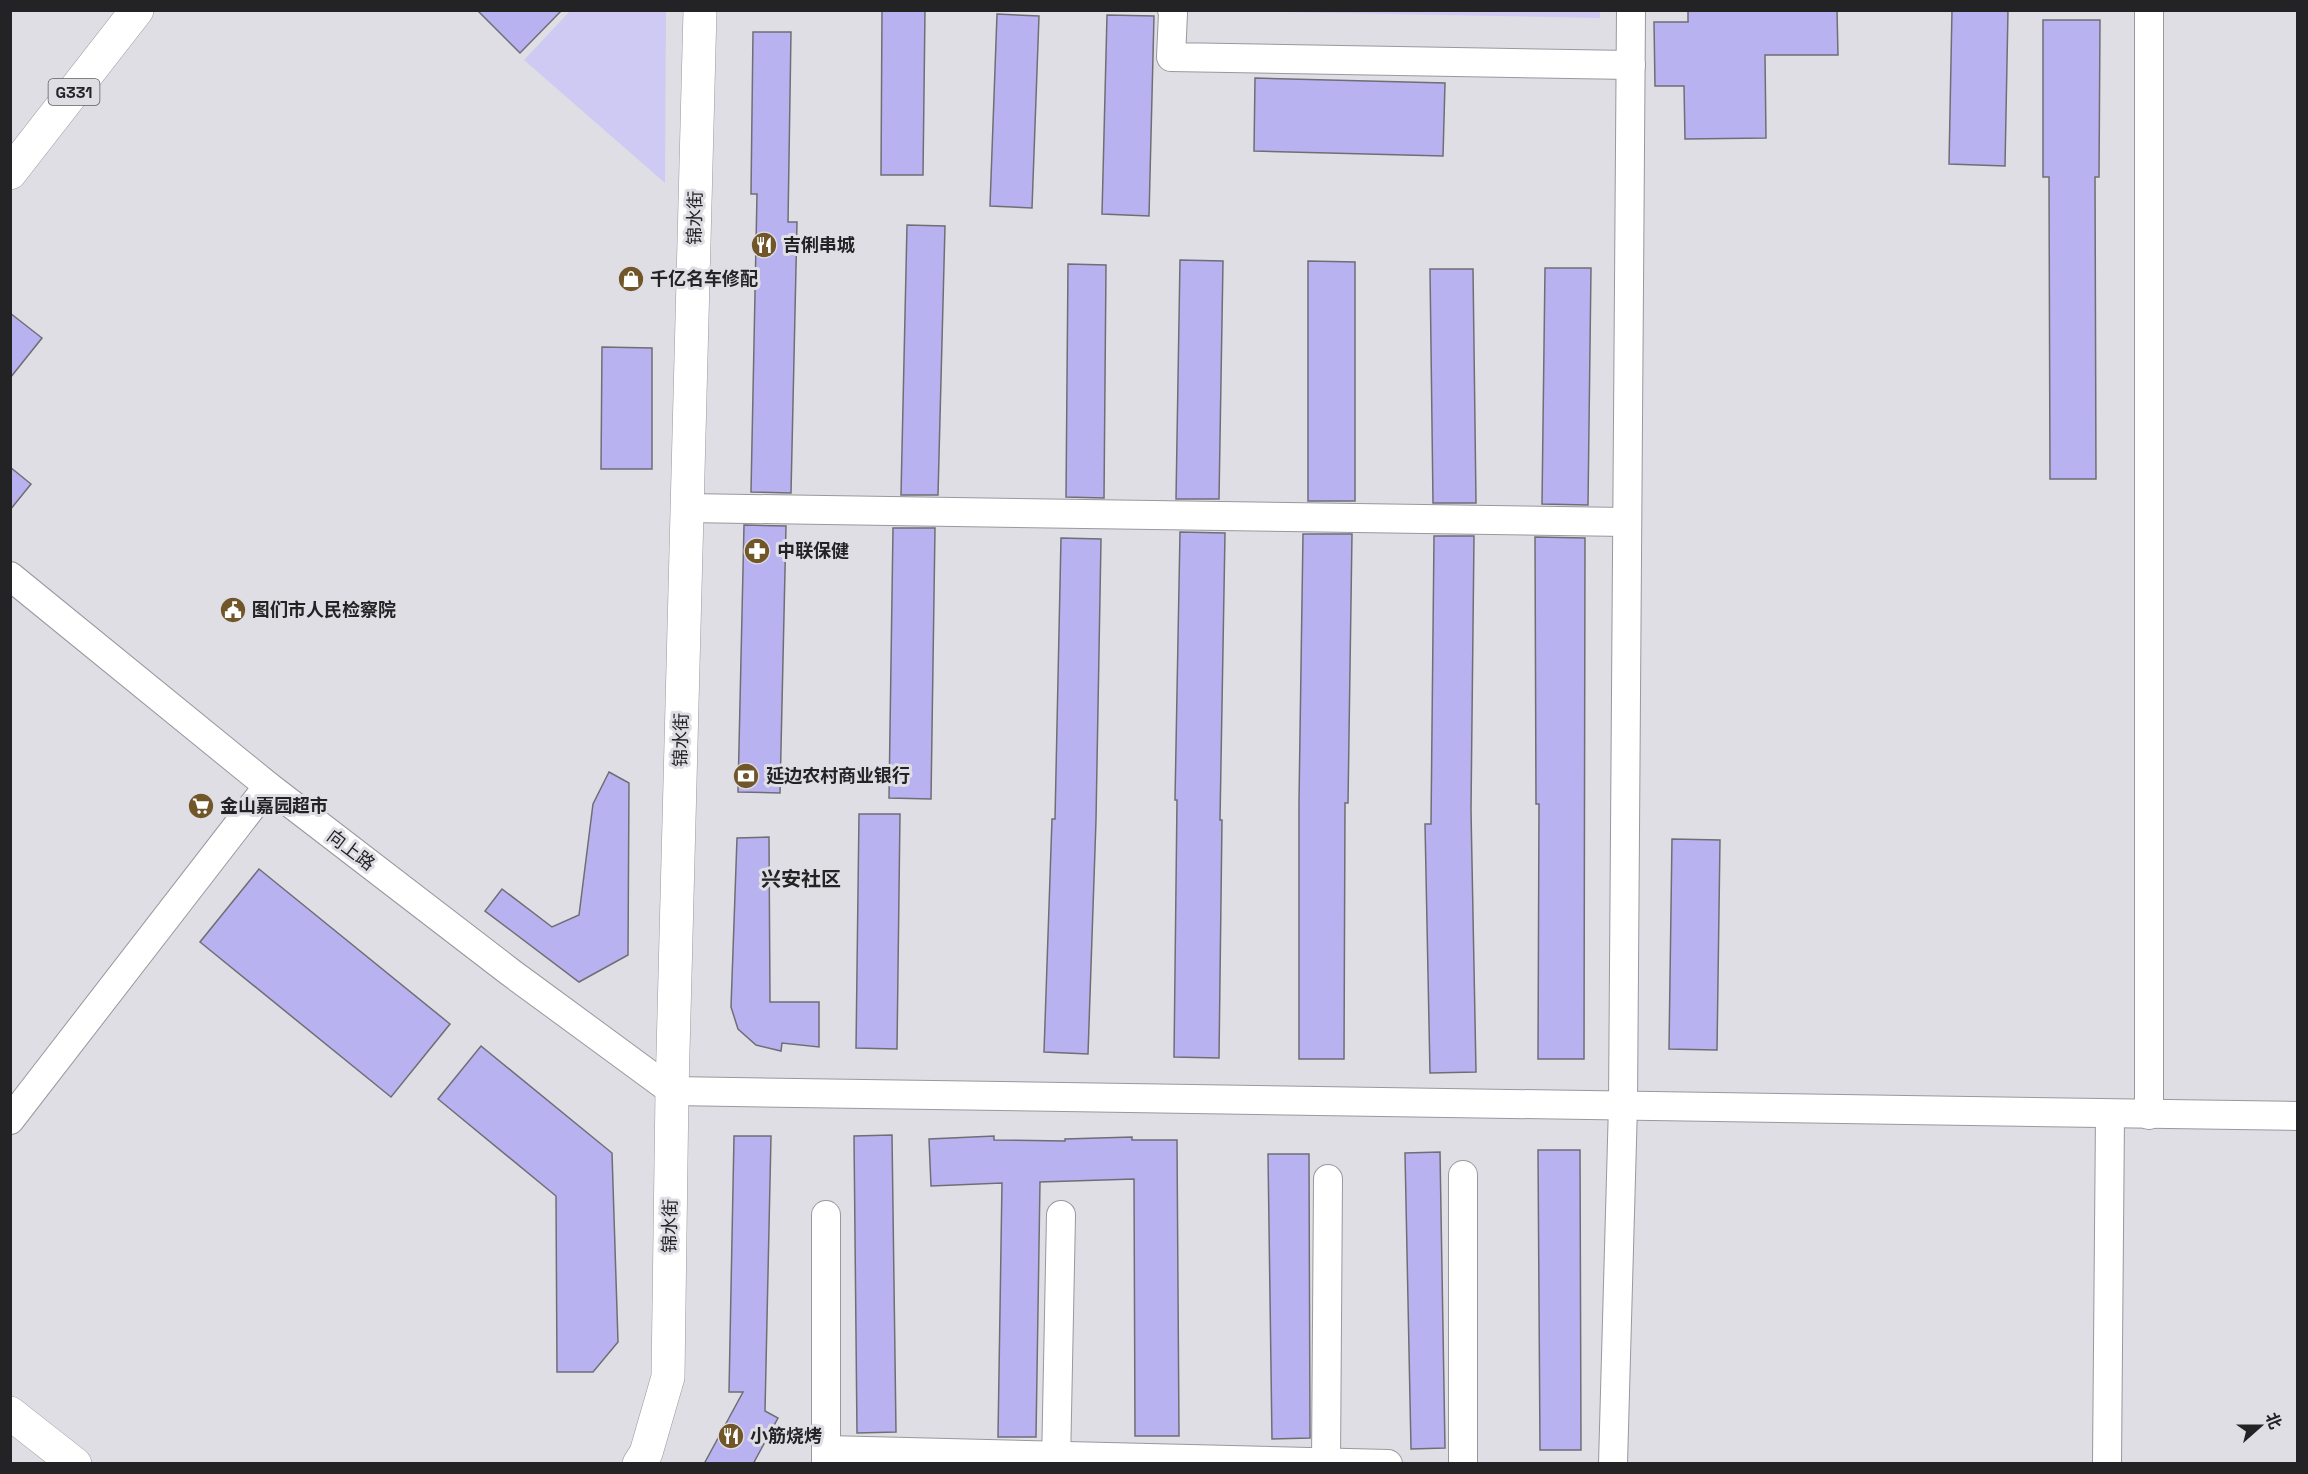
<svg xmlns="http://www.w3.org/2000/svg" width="2308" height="1474" font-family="'Space Grotesk','Noto Sans SC',sans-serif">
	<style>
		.green { fill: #cfcaf3 }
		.building { fill: #b9b2f0; stroke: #6f6e75; stroke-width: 1.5 }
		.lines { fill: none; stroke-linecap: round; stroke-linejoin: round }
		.minor-casing { stroke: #98989e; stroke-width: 30 }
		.major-casing { stroke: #98989e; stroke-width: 34 }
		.highway-casing { stroke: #98989e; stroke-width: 34 }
		.minor { stroke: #fff; stroke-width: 28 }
		.major { stroke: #fff; stroke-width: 33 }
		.highway { stroke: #fff; stroke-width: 33 }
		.labels { text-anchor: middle; stroke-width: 6; stroke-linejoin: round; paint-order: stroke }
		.shield { fill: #dfdee5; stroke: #5b5b5f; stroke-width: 1.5 }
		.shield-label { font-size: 16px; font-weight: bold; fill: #232326 }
		.street-label { font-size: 18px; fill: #232326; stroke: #dfdee5 }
		.poi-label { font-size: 18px; font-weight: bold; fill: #232326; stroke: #dfdee5; text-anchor: start }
		.neighbourhood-label { font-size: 20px; font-weight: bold; fill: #232326; stroke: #dfdee5 }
	</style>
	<rect width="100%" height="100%" fill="#dfdee5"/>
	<g class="green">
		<path d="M1172 10 1600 11V18Z"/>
		<path d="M570 11H666L665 183 524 60Z"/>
	</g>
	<g class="building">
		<path d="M477 10H562L520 53Z"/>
		<path d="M882 10H925L923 175H881Z"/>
		<path d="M1688 10H1837L1838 55H1765L1766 138 1685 139 1684 86H1655L1654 22H1688Z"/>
		<path d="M1952 10H2008L2005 166 1949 164Z"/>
		<path d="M997 14 1039 16 1032 208 990 206Z"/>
		<path d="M1107 15 1154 16 1149 216 1102 214Z"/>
		<path d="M2043 20H2100L2099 177H2095L2096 479H2050L2049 177H2043Z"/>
		<path d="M753 32H791L788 222H797L791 493 751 492 757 194H751Z"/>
		<path d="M1255 78 1445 83 1443 156 1254 151Z"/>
		<path d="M907 225 945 226 938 495H901Z"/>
		<path d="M1180 260 1223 261 1219 499H1176Z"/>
		<path d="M1308 261 1355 262V501H1308Z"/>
		<path d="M1068 264 1106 265 1104 498 1066 497Z"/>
		<path d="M1545 268H1591L1588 505 1542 504Z"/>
		<path d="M1430 269H1473L1476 503H1433Z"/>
		<path d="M10 313 42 338 10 378Z"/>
		<path d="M602 347 652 348V469H601Z"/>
		<path d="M10 467 31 484 10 510Z"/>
		<path d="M744 525 786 526 780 793 738 792Z"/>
		<path d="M893 528H935L931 799 889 798Z"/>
		<path d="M1180 532 1225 533 1220 820H1222L1219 1058 1174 1057 1177 800H1175Z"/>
		<path d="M1303 534H1352L1348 803H1345L1344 1059H1299V802Z"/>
		<path d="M1434 536H1474L1471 810 1476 1072 1430 1073 1425 824H1431Z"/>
		<path d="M1535 537 1585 538 1584 1059H1538L1539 804H1536Z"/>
		<path d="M1061 538 1101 539 1096 820 1088 1054 1044 1052 1052 819H1055Z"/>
		<path d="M609 772 629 783 628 955 579 982 485 911 502 889 552 927 579 915 593 804Z"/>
		<path d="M859 814H900L897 1049 856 1048Z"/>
		<path d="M769 837 770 1002H819V1047L782 1043 781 1051 756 1045 738 1029 731 1007 737 838Z"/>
		<path d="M1672 839 1720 840 1717 1050 1669 1049Z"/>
		<path d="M259 869 450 1024 391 1097 200 942Z"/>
		<path d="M481 1046 612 1153 618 1342 593 1372H557L556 1196 438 1099Z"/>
		<path d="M892 1135 896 1432 857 1433 854 1136Z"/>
		<path d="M734 1136H771L765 1411 778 1418 753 1464H704L743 1392H729Z"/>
		<path d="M994 1136V1140L1065 1141V1139L1132 1137V1140H1177L1179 1436H1135L1134 1179 1040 1182 1036 1437H998L1002 1183 931 1186 929 1139Z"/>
		<path d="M1538 1150H1580L1581 1450H1540Z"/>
		<path d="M1440 1152 1445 1448 1411 1449 1405 1153Z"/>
		<path d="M1268 1154H1309L1310 1438 1272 1439Z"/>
	</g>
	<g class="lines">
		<g class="minor-casing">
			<g id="minor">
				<path d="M1172 10 1173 13 1171 57 1631 65"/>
				<path d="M2149 10V1115"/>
				<path d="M687 508 1627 522"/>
				<path d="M10 576 268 786 510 972 672 1091 2298 1116"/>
				<path d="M10 1120 268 786"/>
				<path d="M1463 1175V1464"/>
				<path d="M826 1215V1464"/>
				<path d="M826 1450 1388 1464"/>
				<path d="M1056 1464 1061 1215"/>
				<path d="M1326 1464 1328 1179"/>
				<path d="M1613 1464 1623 1105 1631 10"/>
				<path d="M2107 1464 2110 1114"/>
			</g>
		</g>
		<g class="major-casing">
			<g id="major">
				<path d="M10 1413 75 1464"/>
				<path d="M639 1464 646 1453 668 1377 672 1091 700 10"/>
			</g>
		</g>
		<g class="highway-casing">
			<path id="highway" d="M10 173 137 10"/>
		</g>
		<use href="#minor" class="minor"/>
		<use href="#major" class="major"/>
		<use href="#highway" class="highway"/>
	</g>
	<defs>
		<g id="restaurant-disc" transform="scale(1.35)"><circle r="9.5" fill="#705628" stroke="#dfdee5"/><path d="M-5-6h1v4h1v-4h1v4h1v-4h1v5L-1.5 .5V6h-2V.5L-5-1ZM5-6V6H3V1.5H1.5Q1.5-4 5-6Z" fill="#fff"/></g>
		<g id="shop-disc" transform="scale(1.35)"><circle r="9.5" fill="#705628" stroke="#dfdee5"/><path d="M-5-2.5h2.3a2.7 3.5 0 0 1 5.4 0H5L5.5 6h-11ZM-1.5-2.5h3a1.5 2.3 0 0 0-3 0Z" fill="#fff"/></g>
		<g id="pharmacy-disc" transform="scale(1.35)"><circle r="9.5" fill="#705628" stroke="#dfdee5"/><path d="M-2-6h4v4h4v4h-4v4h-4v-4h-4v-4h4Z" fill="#fff"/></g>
		<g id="civic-disc" transform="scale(1.35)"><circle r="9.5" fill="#705628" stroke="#dfdee5"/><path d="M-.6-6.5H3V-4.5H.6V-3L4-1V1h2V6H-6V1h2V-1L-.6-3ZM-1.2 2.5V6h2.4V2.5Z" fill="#fff"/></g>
		<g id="bank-disc" transform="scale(1.35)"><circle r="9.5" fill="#705628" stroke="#dfdee5"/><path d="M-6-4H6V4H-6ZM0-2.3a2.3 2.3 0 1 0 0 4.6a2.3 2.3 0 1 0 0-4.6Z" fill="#fff"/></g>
		<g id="supermarket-disc" transform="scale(1.35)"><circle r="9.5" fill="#705628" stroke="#dfdee5"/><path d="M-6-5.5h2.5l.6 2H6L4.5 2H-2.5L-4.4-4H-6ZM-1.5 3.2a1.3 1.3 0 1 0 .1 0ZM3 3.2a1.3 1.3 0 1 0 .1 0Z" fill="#fff"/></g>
	</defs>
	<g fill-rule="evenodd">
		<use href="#restaurant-disc" x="764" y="245"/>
		<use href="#shop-disc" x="631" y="279"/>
		<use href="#pharmacy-disc" x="757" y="551"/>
		<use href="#civic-disc" x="233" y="610"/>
		<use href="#bank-disc" x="746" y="776"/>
		<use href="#supermarket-disc" x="201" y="806"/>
		<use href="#restaurant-disc" x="731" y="1436"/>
	</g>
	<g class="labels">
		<rect class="shield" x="48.5" y="79" width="51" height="26" rx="4.5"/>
		<g class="shield-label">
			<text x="74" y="98">G331</text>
		</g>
		<g class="street-label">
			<text transform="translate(695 218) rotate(-89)" y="6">锦水街</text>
			<text transform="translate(681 740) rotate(-89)" y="6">锦水街</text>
			<text transform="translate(351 850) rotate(37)" y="6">向上路</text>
			<text transform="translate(670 1226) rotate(-89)" y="6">锦水街</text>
		</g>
		<g class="poi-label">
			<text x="783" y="251">吉俐串城</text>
			<text x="650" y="285">千亿名车修配</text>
			<text x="777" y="557">中联保健</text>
			<text x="252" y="616">图们市人民检察院</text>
			<text x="766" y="782">延边农村商业银行</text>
			<text x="220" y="812">金山嘉园超市</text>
			<text x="750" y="1442">小筋烧烤</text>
		</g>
		<g class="neighbourhood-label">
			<text x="801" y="886">兴安社区</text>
		</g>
	</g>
	<rect width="2308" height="1474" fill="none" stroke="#232326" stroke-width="24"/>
	<g transform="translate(2260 1426) rotate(69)" stroke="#dfdee5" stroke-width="4.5" paint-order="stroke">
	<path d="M0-4.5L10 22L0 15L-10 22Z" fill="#232326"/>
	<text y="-9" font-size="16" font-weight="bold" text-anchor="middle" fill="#232326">北</text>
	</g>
</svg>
